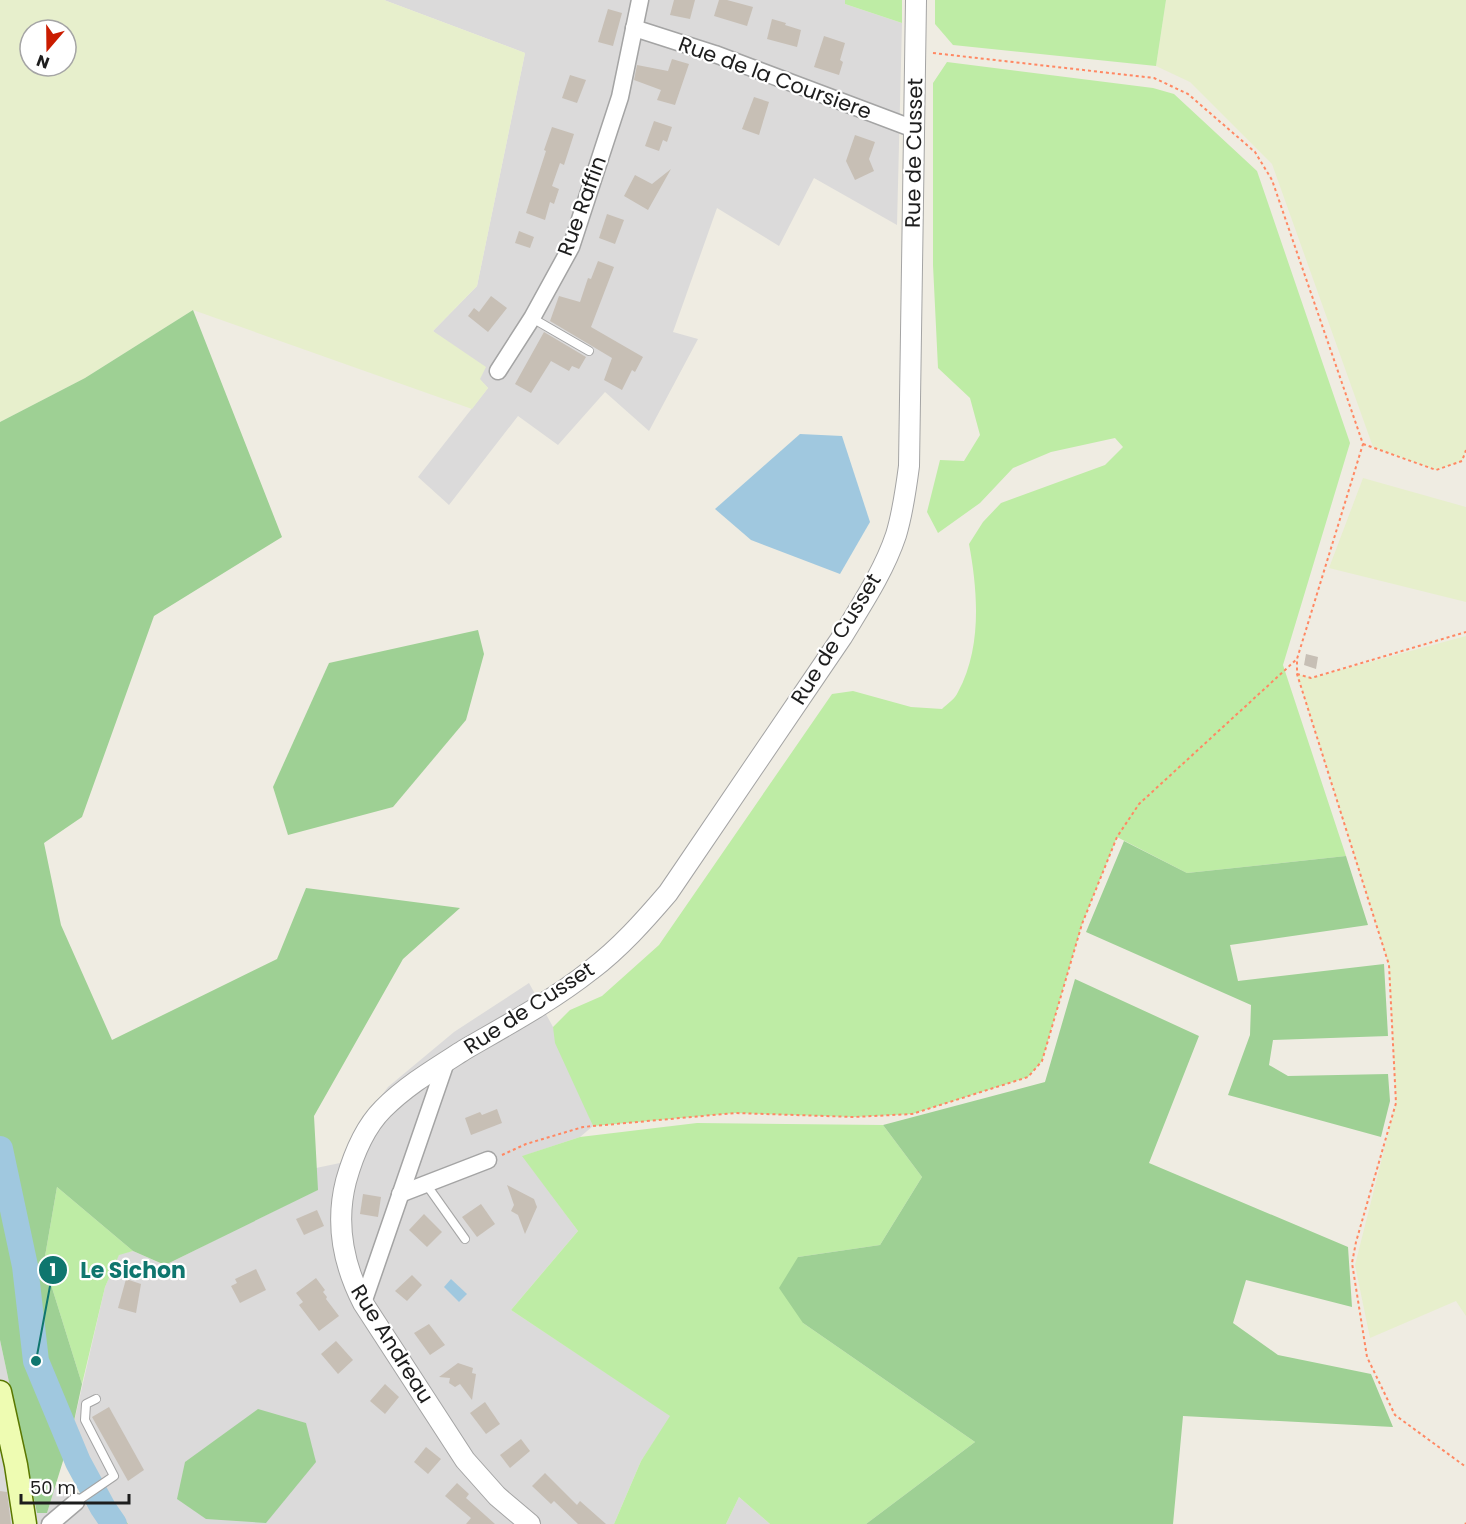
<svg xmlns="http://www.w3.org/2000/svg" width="1466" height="1524" font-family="Poppins,sans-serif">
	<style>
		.residential { fill: #dbdada }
		.farmland { fill: #e7efcc; fill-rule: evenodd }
		.grass { fill: #beeca5 }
		.forest { fill: #9ed094 }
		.water { fill: #a0c8df }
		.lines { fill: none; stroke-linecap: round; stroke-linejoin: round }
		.river { stroke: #a0c8df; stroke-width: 26 }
		.building { fill: #c7bfb5 }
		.service-casing { stroke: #a4a4a4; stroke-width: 10 }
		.minor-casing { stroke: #a4a4a4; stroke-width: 19 }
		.tertiary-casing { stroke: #a4a4a4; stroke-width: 22 }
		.secondary-casing { stroke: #5a7800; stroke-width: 25 }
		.path { stroke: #ff8863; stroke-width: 2; stroke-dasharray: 3 3; stroke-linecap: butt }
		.service { stroke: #fff; stroke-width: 8 }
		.minor { stroke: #fff; stroke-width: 16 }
		.tertiary { stroke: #fff; stroke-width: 20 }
		.secondary { stroke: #eefcb2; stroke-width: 22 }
		.labels { text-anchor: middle; stroke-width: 4.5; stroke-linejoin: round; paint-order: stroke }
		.street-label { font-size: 21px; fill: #1d1d1d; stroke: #fff }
		.leader { fill: none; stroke: #0f766e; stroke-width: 2 }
		.callout-dot { fill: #0f766e; stroke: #fff; stroke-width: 2 }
		.mark-label { font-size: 18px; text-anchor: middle; font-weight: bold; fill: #fff }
		.callout-label { font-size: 22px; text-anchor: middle; font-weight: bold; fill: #0f766e; stroke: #fff; stroke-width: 4.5; stroke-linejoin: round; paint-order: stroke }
	</style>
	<rect width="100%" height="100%" fill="#efece2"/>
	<g class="residential">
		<path d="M384 0H845V4L902 23 897 225 814 178 779 246 717 208 673 332 698 339 649 431 605 392 558 445 518 416 449 505 418 477 488 388 433 331 477 286 525 53Z"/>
		<path d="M529 983 553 1027 593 1126 580 1137 523 1156 578 1231 511 1310 671 1416 641 1461 614 1524H128L105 1493 71 1435 105 1287 119 1254 133 1251 165 1265 317 1190 316 1168 340 1163 359 1125 388 1087 454 1032Z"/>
		<path d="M0 1340 37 1513H47L55 1487 89 1507 101 1524H0Z"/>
		<path d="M739 1497 770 1524H726Z"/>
	</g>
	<g class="farmland">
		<path d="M0 0H384L525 53 477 286 433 331 486 367 480 379 488 388 472 409 193 310 85 378 0 422ZM30 30H66V66H30Z"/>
		<path d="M1166 0H1466V450L1462 461 1436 470 1373 447 1272 164 1190 82 1156 66Z"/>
		<path d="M1363 478 1466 507V602L1329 568Z"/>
		<path d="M1466 636V1316L1456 1301 1370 1338 1355 1265 1396 1103 1389 965 1297 674 1311 678Z"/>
	</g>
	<g class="grass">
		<path d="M845 0H902V23L845 4Z"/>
		<path d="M935 0H1166L1156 66 953 45 935 24Z"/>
		<path d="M947 62 1153 88 1174 94 1257 171 1350 443 1283 665 1346 856 1187 873 1117 837 1082 924 1042 1061 1028 1077 912 1114 854 1117 735 1113 593 1126 555 1043 553 1027 570 1010 602 996 659 945 832 694 853 691 911 707 942 709C947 704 955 699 958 692 982 648 978 592 969 544L983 522 1001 503 1105 465 1123 447 1115 438 1051 452 1013 468 980 503 938 533 927 512 940 460 964 461 980 435 970 398 938 368 933 265V83Z"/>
		<path d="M697 1123 883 1125 922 1177 880 1245 798 1257 803 1323 975 1442 866 1524H770L739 1497 726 1524H614L641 1461 670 1416 511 1310 578 1231 522 1156 580 1137Z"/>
		<path d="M57 1187 133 1251 119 1255 105 1287 82 1384 44 1262Z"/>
	</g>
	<g class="forest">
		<path d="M193 310 282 537 154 616 82 817 44 843 61 925 112 1040 277 959 306 888 460 908 403 959 314 1116 318 1190 165 1265 133 1251 57 1187 44 1262 82 1384 71 1435 47 1513H37L0 1340V422L85 378Z"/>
		<path d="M478 630 484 654 466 720 393 807 288 835 273 787 329 663Z"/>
		<path d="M1124 841 1187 873 1346 856 1368 925 1230 945 1238 981 1384 964 1388 1036 1273 1040 1269 1065 1288 1076 1388 1074 1390 1101 1381 1137 1228 1095 1250 1035 1251 1005 1086 932Z"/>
		<path d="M1075 979 1199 1036 1149 1163 1348 1247 1352 1307 1246 1280 1233 1323 1278 1355 1371 1374 1393 1427 1183 1416 1173 1524H866L975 1442 803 1323 779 1288 798 1257 880 1245 922 1177 883 1125 1045 1082Z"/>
		<path d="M258 1409 306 1423 316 1462 266 1523 206 1519 177 1499 185 1462Z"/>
		<path d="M105 1493 128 1524H101L89 1507Z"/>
	</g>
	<g class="water">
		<path d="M800 434 842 436 870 522 840 574 751 540 715 509Z"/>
		<path d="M451 1279 467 1294 459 1302 444 1287Z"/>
	</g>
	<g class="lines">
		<path class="river" d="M0 1149 25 1266 36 1361 78 1462 103 1508 114 1524"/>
	</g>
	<g class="building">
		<path d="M674 0H695L690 19 670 15Z"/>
		<path d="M719 0H727L753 7 747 26 714 16Z"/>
		<path d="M608 9 622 13 613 46 598 42Z"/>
		<path d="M772 19 786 23 785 25 801 30 797 47 767 39Z"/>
		<path d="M824 36 845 43 840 60 843 62 839 75 814 67Z"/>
		<path d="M672 59 689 64 675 105 657 100 661 90 634 80 637 65 668 71Z"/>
		<path d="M570 75 586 80 577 103 562 98Z"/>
		<path d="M754 97 769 102 759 135 742 129Z"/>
		<path d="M654 121 672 127 667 142 663 140 659 151 645 146Z"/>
		<path d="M552 127 574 134 564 165 560 163 552 186 559 189 554 204 550 202 545 220 526 213 546 151 544 150Z"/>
		<path d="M855 135 875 142 869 159 874 171 855 180 846 161Z"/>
		<path d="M671 169 648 210 624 196 635 175 652 184Z"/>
		<path d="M607 214 624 220 615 244 599 238Z"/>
		<path d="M519 231 534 237 530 248 515 243Z"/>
		<path d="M598 261 614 267 591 327 643 357 635 372 632 370 622 390 604 380 612 358 550 321 559 296 580 302 588 278 591 279Z"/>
		<path d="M491 296 507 308 488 332 468 316 474 308 479 312Z"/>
		<path d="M544 332 586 357 579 369 572 366 569 371 551 361 531 393 515 384Z"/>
		<path d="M1306 654 1318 657 1316 669 1304 665Z"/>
		<path d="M497 1109 502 1123 471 1135 465 1118 480 1112 482 1115Z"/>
		<path d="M507 1185 534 1199 537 1207 525 1234 518 1215 511 1211 514 1205Z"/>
		<path d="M363 1194 381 1197 378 1217 360 1214Z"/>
		<path d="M481 1204 495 1224 477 1237 462 1217Z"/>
		<path d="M317 1210 324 1226 304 1235 296 1219Z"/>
		<path d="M424 1214 442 1232 427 1247 409 1230Z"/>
		<path d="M256 1269 266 1290 240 1303 231 1286 237 1283 235 1279Z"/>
		<path d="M412 1275 422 1285 407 1301 395 1291Z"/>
		<path d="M316 1278 325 1290 323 1292 327 1297 326 1299 339 1316 319 1331 299 1305 303 1302 296 1293Z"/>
		<path d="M126 1279 141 1284 136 1313 118 1308Z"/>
		<path d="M429 1324 445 1345 430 1355 414 1333Z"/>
		<path d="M336 1341 353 1360 338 1374 321 1354Z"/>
		<path d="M458 1363 473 1368 472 1373 476 1374 472 1400 460 1384 455 1387 449 1383 450 1378 439 1377Z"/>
		<path d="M385 1384 399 1397 385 1414 370 1401Z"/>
		<path d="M485 1402 500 1424 486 1434 470 1413Z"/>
		<path d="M109 1407 144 1470 128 1481 92 1417Z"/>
		<path d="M521 1439 530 1451 510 1468 500 1455Z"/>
		<path d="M426 1447 441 1459 428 1474 414 1462Z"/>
		<path d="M545 1473 577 1505 580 1501 606 1524H578L554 1501 551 1504 532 1486Z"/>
		<path d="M457 1483 469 1494 466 1498 495 1524H466L471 1518 445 1496Z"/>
		<path d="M0 1491 7 1492 11 1524H0Z"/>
	</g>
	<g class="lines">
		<g class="service-casing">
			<g id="service">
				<path d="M532 318 589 351"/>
				<path d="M426 1184 465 1239"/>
				<path d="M76 1502 114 1476 85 1420 86 1404 96 1399"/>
			</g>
		</g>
		<g class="minor-casing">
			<g id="minor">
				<path d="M634 28 715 54 914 129"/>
				<path d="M498 371 532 318 571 247 620 97 640 0"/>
				<path d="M400 1194 488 1160"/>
				<path d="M363 1303 446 1062"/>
				<path d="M50 1524 76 1502"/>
			</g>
		</g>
		<g class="tertiary-casing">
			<path id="tertiary" d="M530 1524 497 1496 465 1460 363 1303C343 1264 335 1224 346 1181 353 1156 365 1127 383 1109 407 1085 436 1068 464 1050 507 1025 552 1001 591 970 620 948 644 921 668 893L842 637C862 604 884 571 896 535 903 512 906 489 909 466L916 0"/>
		</g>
		<g class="secondary-casing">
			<path id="secondary" d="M0 1392 16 1465 25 1524"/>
		</g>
		<g class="path">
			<path d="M933 53 1154 78 1188 94 1255 152 1272 180 1363 444 1297 659V674L1389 965 1396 1103 1356 1242 1352 1263 1367 1357 1395 1415 1466 1467"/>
			<path d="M1363 444 1436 470 1462 461 1466 450"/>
			<path d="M1297 674 1311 678 1466 632"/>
			<path d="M502 1155 526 1144 583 1127 735 1113 854 1117 912 1114 1028 1077 1042 1061 1082 924 1117 837 1139 804 1297 659"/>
			<path d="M1465 1524 1466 1523"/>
		</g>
		<use href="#service" class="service"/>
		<use href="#minor" class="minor"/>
		<use href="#tertiary" class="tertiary"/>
		<use href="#secondary" class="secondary"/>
	</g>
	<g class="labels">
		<g class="street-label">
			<text transform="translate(775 78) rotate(20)" y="7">Rue de la Coursiere</text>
			<text transform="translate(914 153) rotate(-89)" y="7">Rue de Cusset</text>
			<text transform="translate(582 206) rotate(-70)" y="7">Rue Raffin</text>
			<text transform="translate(836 639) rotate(-58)" y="7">Rue de Cusset</text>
			<text transform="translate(529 1008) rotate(-33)" y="7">Rue de Cusset</text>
			<text transform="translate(392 1344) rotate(58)" y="7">Rue Andreau</text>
		</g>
	</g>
	<path class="leader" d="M36 1361L53 1270"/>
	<g class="callout-dot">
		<circle cx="36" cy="1361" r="6"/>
		<circle cx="53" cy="1270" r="15"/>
	</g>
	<g class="mark-label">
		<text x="53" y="1276">1</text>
	</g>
	<g class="callout-label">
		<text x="133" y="1278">Le Sichon</text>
	</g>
	<g transform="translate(48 48) rotate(200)"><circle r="28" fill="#ffffff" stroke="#a5a5a5" stroke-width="1.5"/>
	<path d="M0-4.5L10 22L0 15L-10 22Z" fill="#ca1c00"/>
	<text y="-9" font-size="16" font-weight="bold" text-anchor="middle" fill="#1d1d1d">N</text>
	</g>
	<path d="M21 1494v9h108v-9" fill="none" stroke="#1d1d1d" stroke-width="3"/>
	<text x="30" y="1494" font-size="18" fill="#1d1d1d" stroke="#ffffff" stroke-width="4.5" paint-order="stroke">50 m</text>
</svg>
